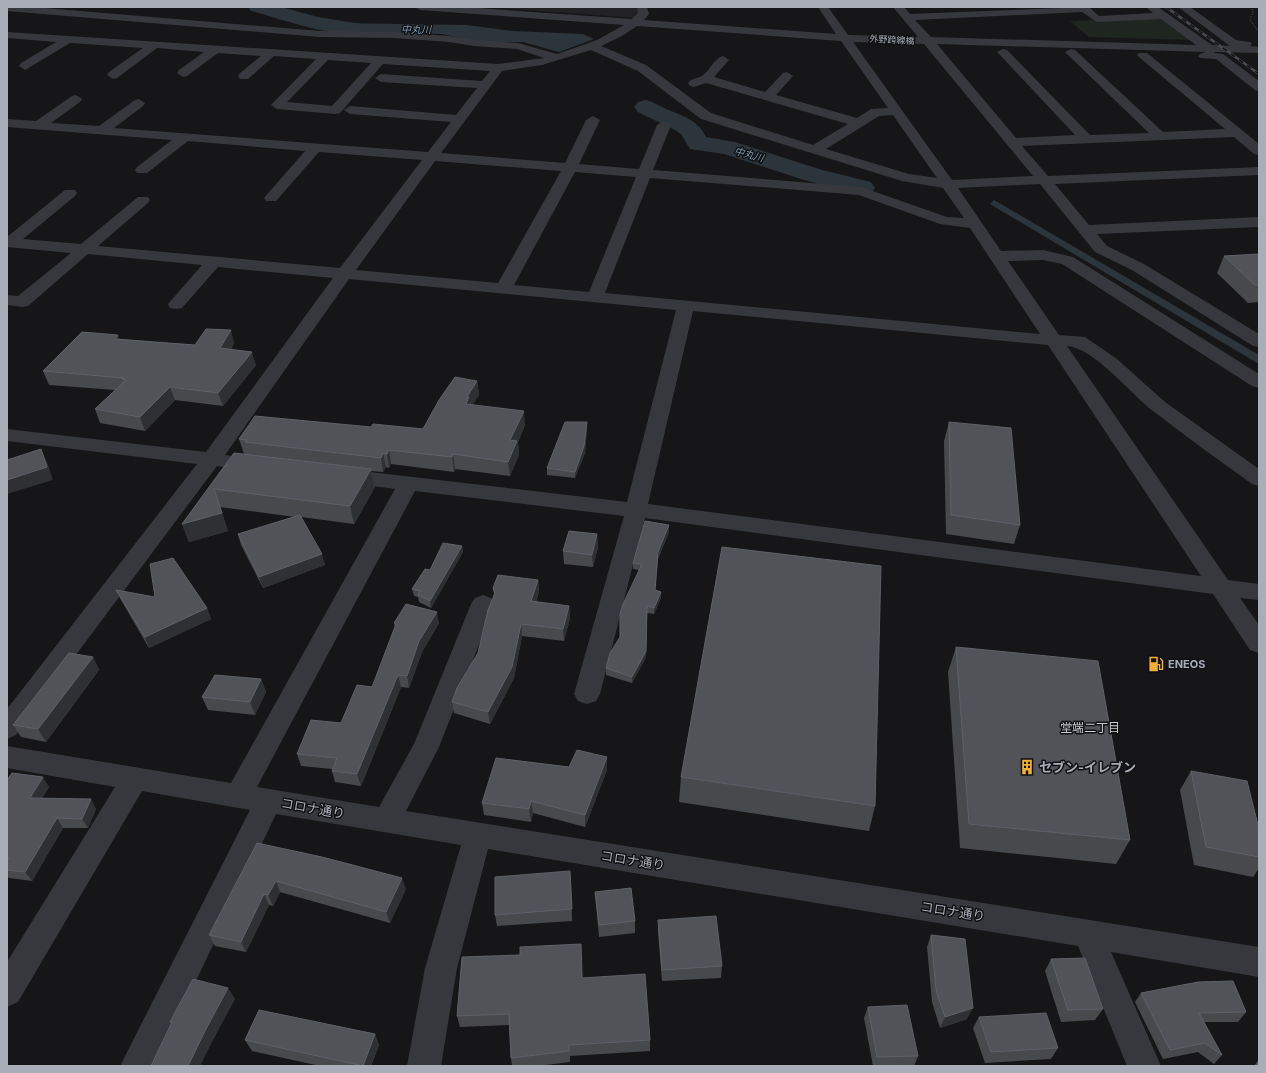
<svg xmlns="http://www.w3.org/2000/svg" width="1266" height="1073" font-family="Inter,'Noto Sans JP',sans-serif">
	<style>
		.built { fill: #222225 }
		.green { fill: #1e261f }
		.water { fill: #2c353c }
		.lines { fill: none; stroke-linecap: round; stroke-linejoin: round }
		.river { fill: #2c353c; fill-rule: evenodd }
		.path { stroke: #3d3f44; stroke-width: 1.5; stroke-dasharray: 1 1.5; stroke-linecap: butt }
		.minor { fill: #37383d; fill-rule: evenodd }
		.rail-casing { stroke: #4a4c52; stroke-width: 2.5 }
		.rail { stroke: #111113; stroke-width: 1.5; stroke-dasharray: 5; stroke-linecap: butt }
		.wall { fill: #47494d }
		.shaded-wall { fill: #2f3033 }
		.building { fill: #525359; stroke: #5f6168 }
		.labels { text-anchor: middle; stroke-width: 3; stroke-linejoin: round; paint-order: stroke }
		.far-street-label { font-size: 9px; fill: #a8adb8; stroke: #111113 }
		.far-water-label { font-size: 10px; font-style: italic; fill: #7f9bb3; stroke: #111113 }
		.poi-label { font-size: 11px; font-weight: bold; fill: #a8adb8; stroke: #111113; text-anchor: start }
		.neighbourhood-label { font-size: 12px; fill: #c9ccd4; stroke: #111113 }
		.near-poi-label { font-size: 13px; font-weight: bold; fill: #a8adb8; stroke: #111113; text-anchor: start }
		.near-street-label { font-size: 13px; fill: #a8adb8; stroke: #111113 }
	</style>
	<rect width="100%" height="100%" fill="#161618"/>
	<path class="built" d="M487 7H638L640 13 635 18Z"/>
	<path class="green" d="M1165 17 1190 40 1089 37 1070 21Z"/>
	<g class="water">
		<path d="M299 18 336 23 467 25 512 31 583 34 594 39 559 52 523 42H477L442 34 329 31 315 28Z"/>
		<path d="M994 200 1259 355V364L990 204Z"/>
	</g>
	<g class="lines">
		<g class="river">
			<path d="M248 7H281L318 17 361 24 364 28 361 32C333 39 280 18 251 11Z"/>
			<path d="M646 100C654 102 659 106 666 109 683 116 698 120 706 137L735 142 819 169 871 182 875 188 871 194 862 196 801 179 724 154 690 149 681 134 675 130 638 112 634 107 638 102Z"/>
		</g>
		<path class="path" d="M1251 7 1253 11 1250 20 1259 32"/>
		<path class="minor" d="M7 7H33L320 31 394 32 449 36 474 40 518 43 557 54 597 40 624 25 420 10 415 7H464L632 19 638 13 637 7H647L649 14 644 20 836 34 818 7H828L848 35 918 37 893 7H904L910 14 1089 7 1099 16 1153 13 1146 7H1158L1212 45 1230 46 1178 7H1190L1236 40 1250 42 1252 44 1250 46 1259 47V53L1215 52V53L1223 54 1259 81V91L1255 90 1216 59 1200 58 1198 56 1200 54 1206 52 937 44 1016 138 1075 135 999 54 997 52 1003 49 1007 50 1090 135 1149 133 1067 54 1065 52 1071 49 1075 50 1163 132 1225 129 1139 57 1137 55 1139 53H1147L1259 144V155L1254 154 1234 137 1022 146 1048 176 1259 167V175L1055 184 1089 225 1259 217V227L1097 234 1107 246 1144 264 1259 334V347L1253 346 1132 270 1095 252 1040 184 958 188 1001 251 1043 250 1073 257 1259 374V388L1252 386 1062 264 1043 260 1008 261 1059 335 1085 337 1117 359 1165 402 1259 469V486L1252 484C1219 460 1185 436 1153 411 1132 395 1093 347 1067 346L1228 580 1259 584V600L1240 598 1259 625V653L1250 650 1213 594 645 518 600 694 596 701 587 704 578 701 574 694 624 516 415 491 257 787 379 807 414 744 471 604 475 598 483 595 491 598 495 604 439 747 406 811 1259 947V977L1111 952 1161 1066H1127L1078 946 488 849 457 968 441 1066H407L425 968 461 845 276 814 155 1066H120L250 810 142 791 18 1002 7 1007V962L115 787 7 768V746L231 783 395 489 337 481 334 476 337 471 344 469 627 502 676 310 349 279 225 455 265 460 268 465 265 470 258 471 217 466 16 735 7 739V709L197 464 7 441V429L206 452 333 278 218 267 182 308 176 309 170 308 168 304 202 265 88 254 28 306 22 307 7 305V295L18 296 71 253 7 247V237L65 190H75L77 193 75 196 23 239 81 244 138 197H148L150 200 148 203 98 246 340 268 422 160 319 152 276 201H266L264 198 305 151 188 141 147 173H137L135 170 137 167 172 140 7 127V119L36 121 72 96 76 95 82 99 80 102 51 123 99 126 135 100 139 99 145 103 143 106 114 128 428 152 451 122 350 114 344 110 350 106 456 115 477 88 381 82 375 78 381 74 482 81 490 71 383 64 340 113 335 114 277 109 271 105 316 59 274 56 248 79H240L238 76 240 73 261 56 218 53 187 76 183 77 177 73 179 70 204 52 157 48 117 78 113 79 107 75 109 72 143 48 70 43 25 70 19 66 21 63 56 42 7 38V32L498 64 544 58 517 49 474 46 449 42 394 38 320 37 7 11ZM1082 12 1097 22 1161 19 1196 45 931 37 915 20ZM637 26 841 41 888 108 871 109 857 118 776 95 793 76 787 72 783 73 765 92 714 77 729 60 723 56C713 59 710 71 702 76 697 79 691 78 688 83L690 86 694 87 706 83 848 124 813 145 711 113 646 65 601 46 622 36ZM853 42 924 44 1033 176 952 180ZM591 50 638 71 701 119 902 181 943 188 964 218 947 217 861 187 653 170 671 125 664 121 657 125 639 169 579 164 600 120 593 116 586 120 565 163 441 153 502 71 542 65ZM328 60 371 63 332 106 287 102ZM893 115 937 178 909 174 826 149 879 116ZM435 161 561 171 498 283 356 270ZM575 172 636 177 589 292 514 285ZM650 178 859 195 940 224 970 228 1040 334 605 293ZM693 311 1048 345 1201 576 648 504Z"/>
		<g class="rail-casing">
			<path id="rail" d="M1166 7 1259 74"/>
		</g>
		<use href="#rail" class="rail"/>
	</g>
	<g class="wall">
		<path d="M1259 254V302L1248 303 1217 273 1224 256Z"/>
		<path d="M119 339 195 345 234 343 231 349 256 365 223 406 175 400 145 431 100 423 95 409 115 390 49 385 43 371Z"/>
		<path d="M477 381 479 395 472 405 525 425 518 442 519 455 510 476 455 469 454 472 391 464 389 468 386 467 383 472 372 471 375 487 354 524 301 517 325 565 263 588 241 545 238 534 295 517 220 507 228 531 189 542 182 524 234 453 249 455 244 454 239 439 371 427 423 429Z"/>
		<path d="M587 422V428L585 453 575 478 547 475V468Z"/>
		<path d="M949 422 1020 525 1014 544 946 534 944 441Z"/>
		<path d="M669 532 658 559 655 590 661 592V598L654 614 647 613 646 657 632 683 606 675V668L620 637 639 570 633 569V563Z"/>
		<path d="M597 534 598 547 593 567 564 564 563 551Z"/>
		<path d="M462 546 463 552 431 608 419 602 418 597 414 596 412 589 430 570Z"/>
		<path d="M538 580 539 592 536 602 569 606 570 618 564 641 522 636 514 678 490 724 454 713 452 702 478 653 494 594 493 588Z"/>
		<path d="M116 590 207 608 211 619 149 648 121 600Z"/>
		<path d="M394 623H439L422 652 409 688 401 687 361 786 335 782 332 771V769L301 766 297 754 341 723 372 687 395 628Z"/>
		<path d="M956 647 1130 840 1116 864 960 848 948 672Z"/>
		<path d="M93 657 99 670 46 742 21 737 13 725Z"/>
		<path d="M261 679 266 692 255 715 208 710 202 697Z"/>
		<path d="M607 757V770L585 827 533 813 531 822 484 815 482 803 569 767Z"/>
		<path d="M1191 771 1259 829V868L1253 877 1194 865 1180 790Z"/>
		<path d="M681 777 875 806 869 831 679 802Z"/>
		<path d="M7 780 49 787 42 798 96 809 88 828H63L32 881 9 878 7 876Z"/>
		<path d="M257 843 406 889 390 923 280 892 273 906 269 905 246 952 215 946 209 935Z"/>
		<path d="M571 883 572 921 497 926 495 915Z"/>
		<path d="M595 892 635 921V933L599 937 596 904Z"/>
		<path d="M658 920 722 966 721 978 662 981 658 932Z"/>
		<path d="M931 935 967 1019 940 1028 932 1002 927 947Z"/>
		<path d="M582 955V978L650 1040V1051L570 1056V1062L538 1066H512L511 1058 509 1025 460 1027 457 1016Z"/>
		<path d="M1051 959 1103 1009 1095 1020 1061 1022 1045 971Z"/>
		<path d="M1141 993 1246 1012 1238 1022H1204L1222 1055 1214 1064 1198 1052 1163 1059 1135 1002Z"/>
		<path d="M868 1007 918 1056 914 1066H873L864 1018Z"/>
		<path d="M979 1017 1058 1048 1051 1059 985 1063 973 1028Z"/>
		<path d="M375 1034 379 1045 371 1066H320L252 1051 245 1040Z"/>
		<path d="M1259 1059V1066H1254Z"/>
	</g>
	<g class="shaded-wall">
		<path d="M231 330 234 343 224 361 220 348Z"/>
		<path d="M118 335 123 348 115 339Z"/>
		<path d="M252 352 256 365 223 406 218 393Z"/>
		<path d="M477 381 479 395 471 408 466 404 467 397Z"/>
		<path d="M170 387 175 400 145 431 140 417Z"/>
		<path d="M524 411 525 425 518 442 519 455 510 476 508 462 510 440Z"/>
		<path d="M587 422V428L585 453 575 478V472Z"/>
		<path d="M41 449 47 462 53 480 7 494V480Z"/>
		<path d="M389 450 391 464 389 468 387 454Z"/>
		<path d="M383 453 386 467 383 472 381 458Z"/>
		<path d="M453 454 455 469 454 472 452 457Z"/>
		<path d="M371 469 375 487 354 524 350 506Z"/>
		<path d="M214 489 228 531 189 542 182 524Z"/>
		<path d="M669 525V532L658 559 655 597 658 552Z"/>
		<path d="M597 534 598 547 593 567 592 555Z"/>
		<path d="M462 546 463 552 431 608 430 601Z"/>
		<path d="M322 554 325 565 263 588 259 577Z"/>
		<path d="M538 580 539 592 532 613 531 601Z"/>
		<path d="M661 592V598L654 614V608Z"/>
		<path d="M569 606 570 618 564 641 563 629Z"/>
		<path d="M207 608 211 619 149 648 145 637Z"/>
		<path d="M437 612 439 623 422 652 409 688 407 676 419 641Z"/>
		<path d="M521 624 522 636 514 678 490 724 488 712Z"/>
		<path d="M646 651V657L632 683V677Z"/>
		<path d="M93 657 99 670 46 742 38 729Z"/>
		<path d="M398 675 401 687 361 786 357 774Z"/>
		<path d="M261 679 266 692 255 715 250 702Z"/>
		<path d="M607 757V770L585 827V815Z"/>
		<path d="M43 777 49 787 36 807 30 798Z"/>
		<path d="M91 799 96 809 88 828 82 819Z"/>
		<path d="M531 801 533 813 531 822 529 809Z"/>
		<path d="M57 818 63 828 32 881 25 872Z"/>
		<path d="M402 878 406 889 390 923 386 912Z"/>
		<path d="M276 881 280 892 273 906 268 895Z"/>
		<path d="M264 894 269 905 246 952 241 942Z"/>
		<path d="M581 944 582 955 583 990 582 978Z"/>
		<path d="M228 988 235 999 212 1042 200 1066H188L205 1031Z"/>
		<path d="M973 1008 967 1019 940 1028 945 1017Z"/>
		<path d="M375 1034 379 1045 371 1066H363Z"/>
	</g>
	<g class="building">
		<path d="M1259 254V285H1255L1224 256Z"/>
		<path d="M206 329 231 330 220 348 252 352 218 393 170 387 140 417 95 409 126 380 122 379 124 378 43 371 82 332 118 335 115 339 195 345Z"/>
		<path d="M455 377 477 381 467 397H469L466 404 524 411 510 440 517 441 508 462 453 454 452 457 389 450 387 454 383 453 381 458 245 442 247 440 239 439 255 416 371 427 373 424 423 429 439 400Z"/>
		<path d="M565 422H587L584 446 575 472 547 468Z"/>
		<path d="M949 422 1011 428 1020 525 951 515Z"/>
		<path d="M41 449 47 467 7 480V460Z"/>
		<path d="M234 453 371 469 350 506 214 489 222 513 182 524Z"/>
		<path d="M300 515 322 554 259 577 238 534Z"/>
		<path d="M645 521 669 525 658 552 655 590 661 592 654 608 647 606 646 651 632 677 606 668 610 653 620 637V614L623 604 642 564 633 563Z"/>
		<path d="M569 531 597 534 592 555 563 551Z"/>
		<path d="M443 543 462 546 430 601 418 595 420 591 412 589 425 569 430 570Z"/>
		<path d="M722 547 881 566 875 806 681 777Z"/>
		<path d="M173 558 207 608 145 637 116 590 155 597 150 564Z"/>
		<path d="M498 575 538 580 531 601 569 606 563 629 521 624 512 667 488 712 452 702 457 688 478 653 488 610 495 593 493 588Z"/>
		<path d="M406 604 437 612 419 641 407 676 398 675 357 774 332 771 337 758 297 754 311 720 341 723 357 685 372 687 396 624 394 623Z"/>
		<path d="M956 647 1098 661 1130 840 969 824Z"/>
		<path d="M69 653 93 657 38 729 13 725Z"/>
		<path d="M215 675 261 679 250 702 202 697Z"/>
		<path d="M577 750 607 757 585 815 531 801 529 809 482 803 496 758 569 767Z"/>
		<path d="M1191 771 1247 781 1259 829V857L1206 847Z"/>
		<path d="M12 773 43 777 30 798 91 799 82 819 57 818 25 872 7 870V861L9 858H7V780Z"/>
		<path d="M257 843 322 857 402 878 386 912 276 881 268 895 264 894 241 942 209 935Z"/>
		<path d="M570 871 572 909 495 915V877Z"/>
		<path d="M631 888 635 921 599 925 595 892Z"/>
		<path d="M716 916 722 966 662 970 658 920Z"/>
		<path d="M931 935 965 939 973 1008 945 1017 936 990Z"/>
		<path d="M581 944 582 978 645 974 650 1040 569 1045V1051L511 1058 509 1014 457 1016 462 957 520 955V947Z"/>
		<path d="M1085 958 1103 1009 1068 1010 1051 959Z"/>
		<path d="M193 979 228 988 205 1031 188 1066H151L172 1022H170Z"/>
		<path d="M1233 981 1246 1012 1199 1013 1222 1055 1205 1043 1170 1050 1141 993 1198 982Z"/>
		<path d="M907 1005 918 1056 877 1057 868 1007Z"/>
		<path d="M259 1010 375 1034 363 1066 245 1040Z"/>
		<path d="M1046 1013 1058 1048 991 1052 979 1017Z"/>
		<path d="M1259 1062V1066H1256Z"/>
	</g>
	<defs>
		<g id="fuel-bare" transform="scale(1.2)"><path d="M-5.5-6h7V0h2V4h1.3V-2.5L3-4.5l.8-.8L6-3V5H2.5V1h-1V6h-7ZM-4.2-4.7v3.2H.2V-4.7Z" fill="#f2b134" stroke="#111113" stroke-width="2.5" paint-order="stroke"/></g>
		<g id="building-bare" transform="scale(1.2)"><path d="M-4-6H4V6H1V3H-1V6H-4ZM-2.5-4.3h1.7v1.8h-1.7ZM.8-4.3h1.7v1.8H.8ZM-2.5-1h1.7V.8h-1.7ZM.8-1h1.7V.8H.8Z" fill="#f2b134" stroke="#111113" stroke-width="2.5" paint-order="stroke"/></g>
	</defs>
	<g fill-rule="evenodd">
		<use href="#fuel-bare" x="1156" y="664"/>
		<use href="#building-bare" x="1027" y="767"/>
	</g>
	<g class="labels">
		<g class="far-street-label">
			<text transform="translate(892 40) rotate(3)" y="3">外野跨線橋</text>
		</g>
		<g class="far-water-label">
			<text transform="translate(416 29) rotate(1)" y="4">中丸川</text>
			<text transform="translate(749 154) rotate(15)" y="4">中丸川</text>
		</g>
		<g class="poi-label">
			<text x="1168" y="668">ENEOS</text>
		</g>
		<g class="neighbourhood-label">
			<text x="1090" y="732">堂端二丁目</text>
		</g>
		<g class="near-poi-label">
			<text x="1039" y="772">セブン-イレブン</text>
		</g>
		<g class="near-street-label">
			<text transform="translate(313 808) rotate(10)" y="5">コロナ通り</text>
			<text transform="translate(633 860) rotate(9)" y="5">コロナ通り</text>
			<text transform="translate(953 911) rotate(9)" y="5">コロナ通り</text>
		</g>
	</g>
	<rect width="1266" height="1073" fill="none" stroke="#a8adb8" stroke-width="16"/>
</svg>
